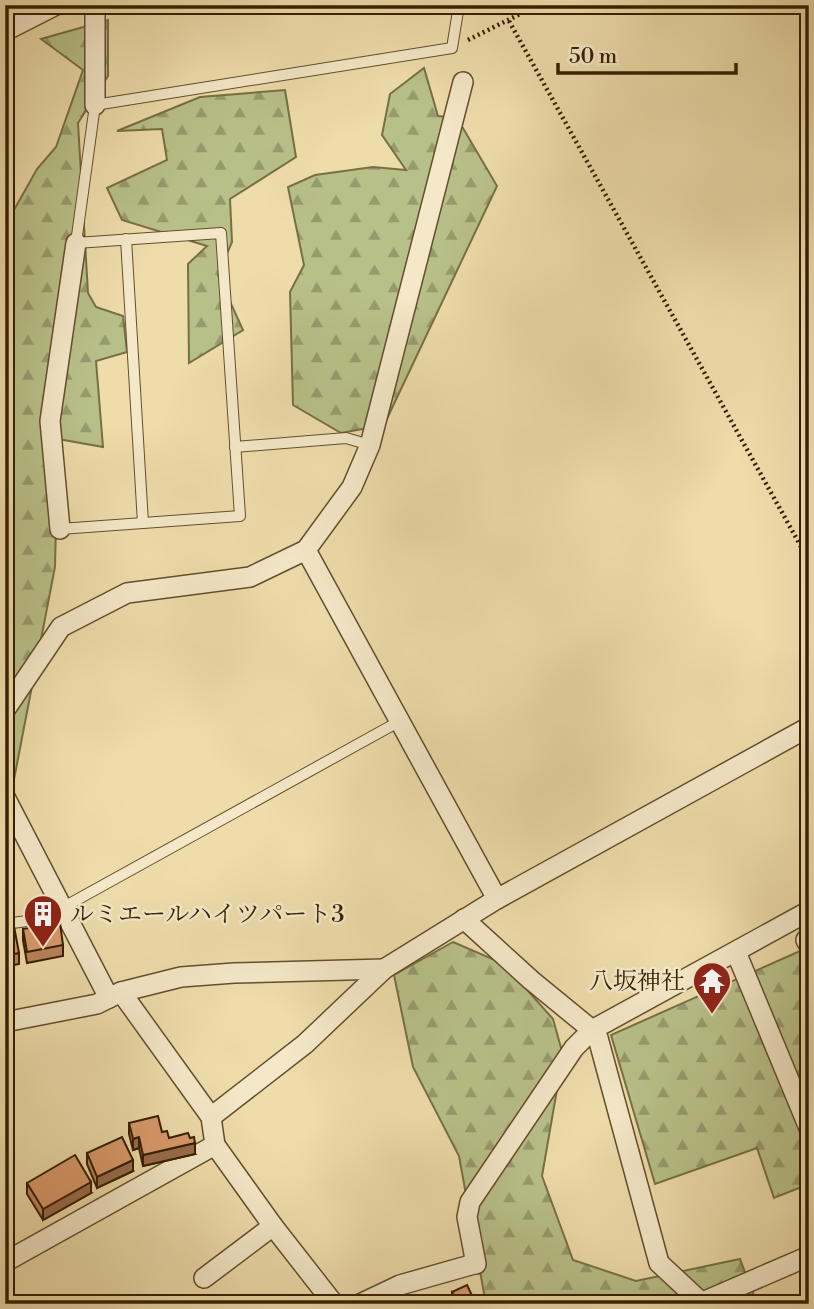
<svg xmlns="http://www.w3.org/2000/svg" width="814" height="1309" font-family="'Libre Bodoni','Noto Serif JP',serif">
	<style>
		.forest { fill: url(#forest-firs); stroke: #777044; stroke-width: 2 }
		.lines { fill: none; stroke-linecap: round; stroke-linejoin: round }
		.lane-casing { stroke: #644e2b; stroke-width: 12 }
		.street-casing { stroke: #644e2b; stroke-width: 22 }
		.path { stroke: #361f00; stroke-width: 4.5; stroke-dasharray: 2 3.5; stroke-linecap: butt }
		.lane { stroke: #f4e8c8; stroke-width: 10 }
		.street { stroke: #f4e8c8; stroke-width: 19 }
		.wall { fill: #bb845c; stroke: #361f00; stroke-width: 2 }
		.shaded-wall { fill: #996c4b; stroke: #361f00; stroke-width: 2 }
		.building { fill: #da9a6b; stroke: #361f00; stroke-width: 2 }
		.labels { text-anchor: middle; stroke-width: 5; stroke-linejoin: round; paint-order: stroke }
		.poi-label { font-size: 24px; fill: #361f00; stroke: #f4e8c8; text-anchor: start }
	</style>
	<defs>
		<pattern id="forest-firs" width="22" height="20" patternUnits="userSpaceOnUse" patternTransform="scale(1.75)"><rect width="22" height="20" fill="#b8c089"/><path d="M5 1l3.5 6h-7zM16 11l3.5 6h-7z" fill="#969b6e"/></pattern>
	</defs>
	<rect width="100%" height="100%" fill="#eedcab"/>
	<filter id="stains"><feTurbulence type="fractalNoise" baseFrequency=".00286" numOctaves="4"/><feColorMatrix values="0 0 0 0 .2 0 0 0 0 .09 0 0 0 0 .02 0 0 0 .5 -.17"/></filter>
	<radialGradient id="worn" r=".72"><stop offset=".6" stop-color="#630" stop-opacity="0"/><stop offset="1" stop-color="#630" stop-opacity=".3"/></radialGradient>
	<g class="forest">
		<path d="M108 20V76L78 123 88 293 96 307 123 316 127 352 96 361 103 447 58 439 55 567 5 826V226L37 169 56 147 83 70 41 39Z"/>
		<path d="M424 68 438 116 457 118 497 186 384 425 341 433 293 405 290 292 304 265 288 187 315 175 373 167 406 170 382 135 390 94Z"/>
		<path d="M285 90 296 157 230 199 232 242 218 275 243 330 189 363 188 264 207 246 122 220 107 188 167 160 162 129 117 131 200 97Z"/>
		<path d="M453 942 504 964 553 1019 563 1055 542 1176 573 1260 636 1281 740 1259 757 1304H486L459 1156 413 1067 394 975Z"/>
		<path d="M809 947V1184L774 1198 757 1148 655 1184 611 1035Z"/>
	</g>
	<g class="lines">
		<g class="lane-casing">
			<g id="lane">
				<path d="M126 239 143 523"/>
				<path d="M235 447 346 438 370 445"/>
				<path d="M60 529 240 516 221 233 76 243 95 105 452 48 459 5"/>
				<path d="M5 924 27 921 62 908 400 721"/>
			</g>
		</g>
		<g class="street-casing">
			<g id="street">
				<path d="M95 5V105"/>
				<path d="M5 31 56 5"/>
				<path d="M60 529 50 421 76 243"/>
				<path d="M306 550 497 899"/>
				<path d="M5 710 61 627 127 593 250 577 306 550 352 487 370 445 463 82"/>
				<path d="M5 797 109 998"/>
				<path d="M464 919 531 980 592 1030 809 911"/>
				<path d="M806 940 809 945"/>
				<path d="M736 952 809 1128"/>
				<path d="M5 1022 97 1004 121 992 181 977 234 973 384 969"/>
				<path d="M211 1117 305 1044 384 969 497 899 809 727"/>
				<path d="M215 1145 273 1226 334 1304"/>
				<path d="M5 1262 215 1145 211 1117 121 992"/>
				<path d="M476 1264 467 1217 470 1202 574 1048 592 1030 598 1038 659 1263 703 1304"/>
				<path d="M204 1278 273 1226"/>
				<path d="M360 1304 400 1285 474 1264"/>
				<path d="M698 1304 809 1256"/>
			</g>
		</g>
		<g class="path">
			<path d="M509 21 809 561"/>
			<path d="M468 40 538 5"/>
		</g>
		<use href="#lane" class="lane"/>
		<use href="#street" class="street"/>
	</g>
	<g class="wall">
		<path d="M5 922 19 953V964L5 967Z"/>
		<path d="M23 929 63 945V956L27 963 23 940Z"/>
		<path d="M129 1123 162 1132 169 1138 195 1154 143 1166 139 1148 133 1150 129 1134Z"/>
		<path d="M87 1153 133 1171 97 1188 87 1164Z"/>
		<path d="M27 1183 91 1193 43 1220 27 1194Z"/>
		<path d="M452 1292 476 1304 453 1303Z"/>
	</g>
	<g class="shaded-wall">
		<path d="M139 1137V1148L133 1150V1139Z"/>
		<path d="M195 1143V1154L143 1166V1155Z"/>
		<path d="M133 1160V1171L97 1188V1177Z"/>
		<path d="M91 1182V1193L43 1220V1209Z"/>
	</g>
	<g class="building">
		<path d="M13 921 19 953 5 956V922Z"/>
		<path d="M60 923 63 945 27 952 23 929Z"/>
		<path d="M158 1116 162 1132 167 1131 169 1138 188 1133 190 1138 194 1137 195 1143 143 1155 139 1137 133 1139 129 1123Z"/>
		<path d="M122 1137 133 1160 97 1177 87 1153Z"/>
		<path d="M75 1155 91 1182 43 1209 27 1183Z"/>
		<path d="M467 1285 476 1304H452L457 1301 452 1292Z"/>
	</g>
	<defs>
		<g id="building-pin" transform="scale(2.0125)"><path d="M0 17L-7.5 6A9.5 9.5 0 1 1 7.5 6Z" fill="#8f2418" stroke="#f4e8c8"/><path d="M-4-6H4V6H1V3H-1V6H-4ZM-2.5-4.3h1.7v1.8h-1.7ZM.8-4.3h1.7v1.8H.8ZM-2.5-1h1.7V.8h-1.7ZM.8-1h1.7V.8H.8Z" fill="#fff"/></g>
		<g id="temple-pin" transform="scale(2.0125)"><path d="M0 17L-7.5 6A9.5 9.5 0 1 1 7.5 6Z" fill="#8f2418" stroke="#f4e8c8"/><path d="M0-6L5-2H3V0L6.5 2.5H4V6H1.5V3h-3V6H-4V2.5H-6.5L-3 0V-2H-5Z" fill="#fff"/></g>
	</defs>
	<g fill-rule="evenodd">
		<use href="#building-pin" x="43" y="914"/>
		<use href="#temple-pin" x="712" y="981"/>
	</g>
	<g class="labels">
		<g class="poi-label">
			<text x="70" y="922">ルミエールハイツパート3</text>
			<text x="685" y="989" text-anchor="end">八坂神社</text>
		</g>
	</g>
	<rect width="814" height="1309" fill="none" stroke="#eedcab" stroke-width="28"/>
	<rect x="7" y="7" width="800" height="1295" fill="none" stroke="#361f00" stroke-width="3.5"/>
	<rect x="14" y="14" width="786" height="1281" fill="none" stroke="#361f00" stroke-width="2"/>
	<path d="M558 63v10h178v-10" fill="none" stroke="#361f00" stroke-width="3.5"/>
	<text x="569" y="63" font-size="21" fill="#361f00" stroke="#f4e8c8" stroke-width="5" paint-order="stroke">50 m</text>
	<rect width="100%" height="100%" filter="url(#stains)"/>
	<rect width="100%" height="100%" fill="url(#worn)"/>
</svg>
